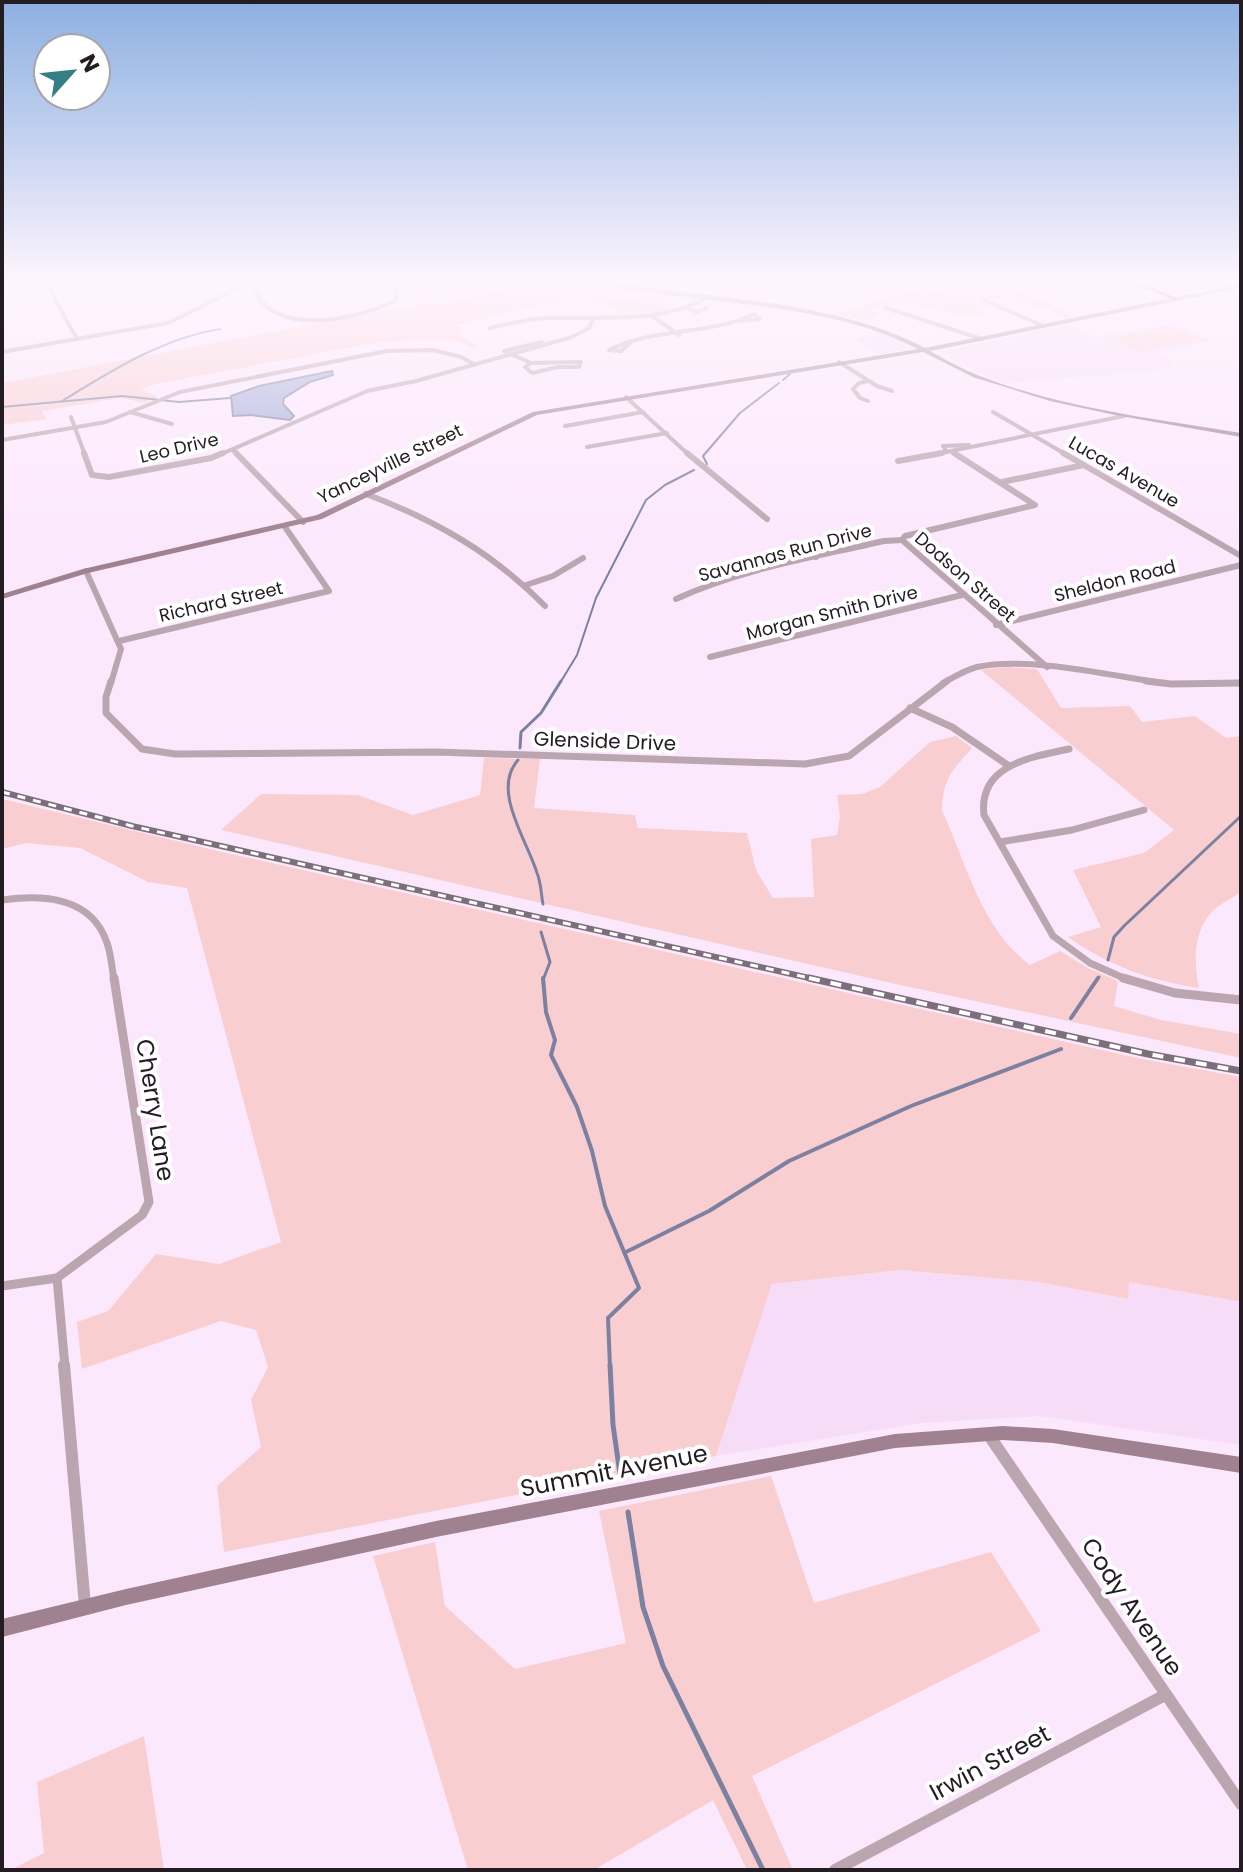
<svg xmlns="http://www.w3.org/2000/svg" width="1243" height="1872" font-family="Poppins,sans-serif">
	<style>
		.built { fill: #f6dcf7 }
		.green { fill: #f9ced1 }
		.water { fill: #a2abd7; stroke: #7c80a1; stroke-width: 2 }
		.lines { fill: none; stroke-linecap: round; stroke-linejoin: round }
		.stream-far3 { stroke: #7c80a1; stroke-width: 2 }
		.stream-far2 { stroke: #7c80a1; stroke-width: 3 }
		.stream-far1 { stroke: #7c80a1; stroke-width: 4 }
		.stream { stroke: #7c80a1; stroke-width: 5 }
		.street-far4 { stroke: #bba5af; stroke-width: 4 }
		.street-far3 { stroke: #bba5af; stroke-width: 6 }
		.street-far2 { stroke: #bba5af; stroke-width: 7 }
		.street-far1 { stroke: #bba5af; stroke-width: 9 }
		.street { stroke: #bba5af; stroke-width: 12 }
		.secondary { fill: #a0818f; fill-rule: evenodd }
		.highway { fill: #7b5165; fill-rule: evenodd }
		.rail-far1-casing { stroke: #7c6f7c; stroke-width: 6 }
		.rail-casing { stroke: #7c6f7c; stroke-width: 7 }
		.rail-far1 { stroke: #fff; stroke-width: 3; stroke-dasharray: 8; stroke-linecap: butt }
		.rail { stroke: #fff; stroke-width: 4; stroke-dasharray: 11; stroke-linecap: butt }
		.labels { text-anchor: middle; stroke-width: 8; stroke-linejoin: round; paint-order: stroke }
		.far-street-label { font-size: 18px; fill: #231c23; stroke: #fff }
		.street-label { font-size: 20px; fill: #231c23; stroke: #fff }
		.near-street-label { font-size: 24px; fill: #231c23; stroke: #fff }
	</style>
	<rect width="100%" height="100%" fill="#fce8fd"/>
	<g class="built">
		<path d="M1172 324 1214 341 1156 353 1173 361 1157 371 1007 383 979 373 944 351 1067 325 1094 337Z"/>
		<path d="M877 332 902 341 914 347 880 354 856 340Z"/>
		<path d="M900 1270 1038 1282 1127 1299 1129 1282 1241 1302V1445L1040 1416 921 1423 716 1456 772 1284Z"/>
	</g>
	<g class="green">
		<path d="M543 279H574L611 287 599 291 600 294C618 301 632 303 648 292L668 295 653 305 679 309 643 316 594 317 616 311 587 298H570L457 325 461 328 459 333 480 349 455 341 430 339 379 342 156 384 141 389 158 397 145 403 121 398 42 411 46 419 2 425V383L431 302 436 305 547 281Z"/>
		<path d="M953 279H999L1001 283 1075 316 1066 318 1047 309 1040 310 1010 297 979 300 988 304 974 308 986 314 966 317 901 301 874 309 872 312 879 314 863 321 832 314 921 289 934 293 953 285Z"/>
		<path d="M1143 279H1241V282C1207 289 1173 303 1143 279Z"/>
		<path d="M1169 326 1201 340 1141 352 1110 338Z"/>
		<path d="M1007 667 1037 669 1061 708 1130 706 1142 722 1195 716 1226 738 1241 736V892C1231 899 1217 905 1210 914 1193 934 1194 964 1199 988 1151 981 1107 965 1068 937L1101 927 1073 870 1144 853 1174 830 981 670Z"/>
		<path d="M956 736 972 748C952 771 943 778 942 810 966 863 982 930 1030 965L1060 951 1088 968 1118 981 1114 1006 1161 1020 1241 1034V1058L900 985 221 830 261 794 358 795 413 815 480 795 484 758 540 759 534 808 635 815 638 828 747 833 756 870 773 898 814 897 811 839 837 835 840 817 837 795 862 794 880 787 930 742Z"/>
		<path d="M2 799 218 851 1142 1059 1241 1077V1302L1129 1282 1128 1299 1038 1282 900 1270 772 1284 716 1456 224 1552 217 1486 261 1447 251 1400 268 1367 256 1330 221 1321 82 1369 77 1322 108 1311 156 1254 219 1264 281 1242 187 888 148 882 80 848 26 843 2 849Z"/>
		<path d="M771 1476 814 1603 991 1552 1041 1631 752 1776 793 1870H747L713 1800 594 1870H468L373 1556 435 1542 445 1606 515 1669 626 1643 599 1511Z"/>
		<path d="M144 1736 164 1870H10L44 1853 37 1782Z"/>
	</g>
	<path class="water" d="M332 371 333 375 310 382 284 398 283 404 294 416 290 420 251 415 233 416 231 396 259 386Z"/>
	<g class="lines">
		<g class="stream-far3">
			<path d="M783 380 790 374"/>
			<path d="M62 401C111 371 163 338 220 329"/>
			<path d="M2 407 122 396 179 402 230 398"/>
			<path d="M707 464 703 456 740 413 779 383"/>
			<path d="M560 683 577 655 596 598 646 500 665 485 694 470"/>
		</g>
		<g class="stream-far2">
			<path d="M520 748 521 732 541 713 561 681"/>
			<path d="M518 760C491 790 527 840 537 873 541 882 541 894 543 904"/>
			<path d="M541 932 550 962 543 980"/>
			<path d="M1108 960 1114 937 1124 926 1241 816"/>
			<path d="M1097 980 1099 977"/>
		</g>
		<g class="stream-far1">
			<path d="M543 978 546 1012 555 1040 551 1055 577 1107 592 1151 605 1206 639 1288 608 1318 610 1367"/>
			<path d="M1071 1018 1098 978"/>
			<path d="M626 1252 709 1211 789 1161 911 1106 1061 1049"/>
		</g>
		<g class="stream">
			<path d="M610 1365 613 1425 620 1474"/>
			<path d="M628 1512 643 1607 663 1666 763 1870"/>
		</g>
		<g class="street-far4">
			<path d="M202 279 237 288"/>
			<path d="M45 281 77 339"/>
			<path d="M253 291 260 293 258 297C285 336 359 318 395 301L398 291 380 279"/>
			<path d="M983 300 1044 326"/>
			<path d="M886 308 982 339"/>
			<path d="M689 309 697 312 707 308"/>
			<path d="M652 316 679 335"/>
			<path d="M490 328C508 324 526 319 545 318 602 316 655 325 708 298"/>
			<path d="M631 342 621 351 609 350C654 327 708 336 754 314L760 319 742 321"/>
			<path d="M2 352 168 323 257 279"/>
			<path d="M581 362 579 367H558L532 373 525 367 531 363Z"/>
			<path d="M839 362 877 386 892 391"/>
			<path d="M531 363 504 351 542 342"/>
			<path d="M626 397 689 455"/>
			<path d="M868 401 860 398 853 389 859 383 869 381"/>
			<path d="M130 412 172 424"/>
			<path d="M993 412 1067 455"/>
			<path d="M71 417 85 455"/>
			<path d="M565 426 643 412"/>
			<path d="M2 440 106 422 180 392 387 351 433 350 461 357 474 364"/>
			<path d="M587 447 667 433"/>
			<path d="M232 450 239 455"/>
			<path d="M951 451 957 455"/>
			<path d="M947 452 943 446 969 445"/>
			<path d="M219 455 367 391 416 381 572 337 589 328 594 318"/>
			<path d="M931 455 1124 416"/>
		</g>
		<g class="street-far3">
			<path d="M84 453 92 475 109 477 211 458 223 453"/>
			<path d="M236 453 303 522"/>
			<path d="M687 453 767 519"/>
			<path d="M954 453 1035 505 905 536 902 540 1047 667"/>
			<path d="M1063 453 1241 556"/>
			<path d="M898 461 942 453"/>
			<path d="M1002 482 1084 465"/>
			<path d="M366 494C435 520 493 553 545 606"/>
			<path d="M802 544 816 557"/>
			<path d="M86 571 121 649 111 683"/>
			<path d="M526 585 553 576 583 558"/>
			<path d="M676 599C741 569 815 557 884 541L902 540"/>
			<path d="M996 625 1241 565"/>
			<path d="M119 641 329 591 285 527"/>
			<path d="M710 657 962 595"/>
			<path d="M943 683C954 677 965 670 977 667 1027 656 1109 675 1161 683"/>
		</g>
		<g class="street-far2">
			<path d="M111 681 106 697V713L142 749 175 754 436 752 805 764 849 756 947 681"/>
			<path d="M1146 681 1171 684 1241 683"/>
			<path d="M910 708 952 727 1009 766"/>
			<path d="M1069 749C1031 757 978 765 984 815L1053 936 1090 963 1128 980"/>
			<path d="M1000 842 1072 830 1144 810"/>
			<path d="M2 900C43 894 92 897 107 943 111 954 112 968 114 980"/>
		</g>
		<g class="street-far1">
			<path d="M1123 978 1175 993 1241 1000"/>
			<path d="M2 1286 57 1278"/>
			<path d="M65 1367 57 1278 142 1215 149 1202 114 978"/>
		</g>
		<g class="street">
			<path d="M64 1365 85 1606"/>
			<path d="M988 1434 1241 1804"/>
			<path d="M835 1870 1165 1695"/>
		</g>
		<g class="secondary">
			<path d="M585 279H596C702 300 828 297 925 348L1241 284V288L930 351C946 360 962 369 980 376 1062 408 1154 419 1241 433V437L1115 415 1050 401 973 377 923 352 537 415 322 519 88 573 2 599V594L83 569 317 515 533 412 918 349C843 310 753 306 671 295 643 291 611 289 585 279Z"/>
			<path d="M1003 1426 1053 1429 1241 1457V1473L1053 1443 1003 1440 895 1448 436 1537 126 1605 2 1637V1619L126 1589 436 1521 895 1434Z"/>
		</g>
		<path class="highway" d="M1120 279H1129L1180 299 1175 300Z"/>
		<g class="rail-far1-casing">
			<path id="rail-far1" d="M2 792 132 826 818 980"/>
		</g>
		<g class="rail-casing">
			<path id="rail" d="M809 978 1148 1054 1241 1071"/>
		</g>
		<use href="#rail-far1" class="rail-far1"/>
		<use href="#rail" class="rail"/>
	</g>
	<linearGradient id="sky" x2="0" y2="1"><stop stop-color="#8cb0e1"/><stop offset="0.52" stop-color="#fef5fe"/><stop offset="1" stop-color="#fef5fe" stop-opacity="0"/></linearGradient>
	<rect width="1243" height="541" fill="url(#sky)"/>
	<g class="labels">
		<g class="far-street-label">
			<text transform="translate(179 448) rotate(-13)" y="6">Leo Drive</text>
			<text transform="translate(390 464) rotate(-26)" y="6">Yanceyville Street</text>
			<text transform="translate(1124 472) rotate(30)" y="6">Lucas Avenue</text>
			<text transform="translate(785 553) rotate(-15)" y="6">Savannas Run Drive</text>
			<text transform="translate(965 577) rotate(41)" y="6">Dodson Street</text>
			<text transform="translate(1115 581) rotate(-14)" y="6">Sheldon Road</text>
			<text transform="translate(221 602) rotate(-13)" y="6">Richard Street</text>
			<text transform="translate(832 613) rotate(-14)" y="6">Morgan Smith Drive</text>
		</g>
		<g class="street-label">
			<text transform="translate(605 741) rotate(2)" y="7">Glenside Drive</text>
		</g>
		<g class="near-street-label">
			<text transform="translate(155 1110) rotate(81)" y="8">Cherry Lane</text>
			<text transform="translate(614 1471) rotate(-11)" y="8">Summit Avenue</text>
			<text transform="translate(1132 1607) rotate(56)" y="8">Cody Avenue</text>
			<text transform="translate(990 1763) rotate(-28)" y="8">Irwin Street</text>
		</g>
	</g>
	<rect width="1243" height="1872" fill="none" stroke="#231c23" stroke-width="8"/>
	<g transform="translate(72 72) rotate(63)"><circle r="38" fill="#ffffff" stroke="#a7a4a7" stroke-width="2"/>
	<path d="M0-6L14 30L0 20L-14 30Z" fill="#357e84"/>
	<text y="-12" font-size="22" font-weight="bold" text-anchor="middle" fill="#231c23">N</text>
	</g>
</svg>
